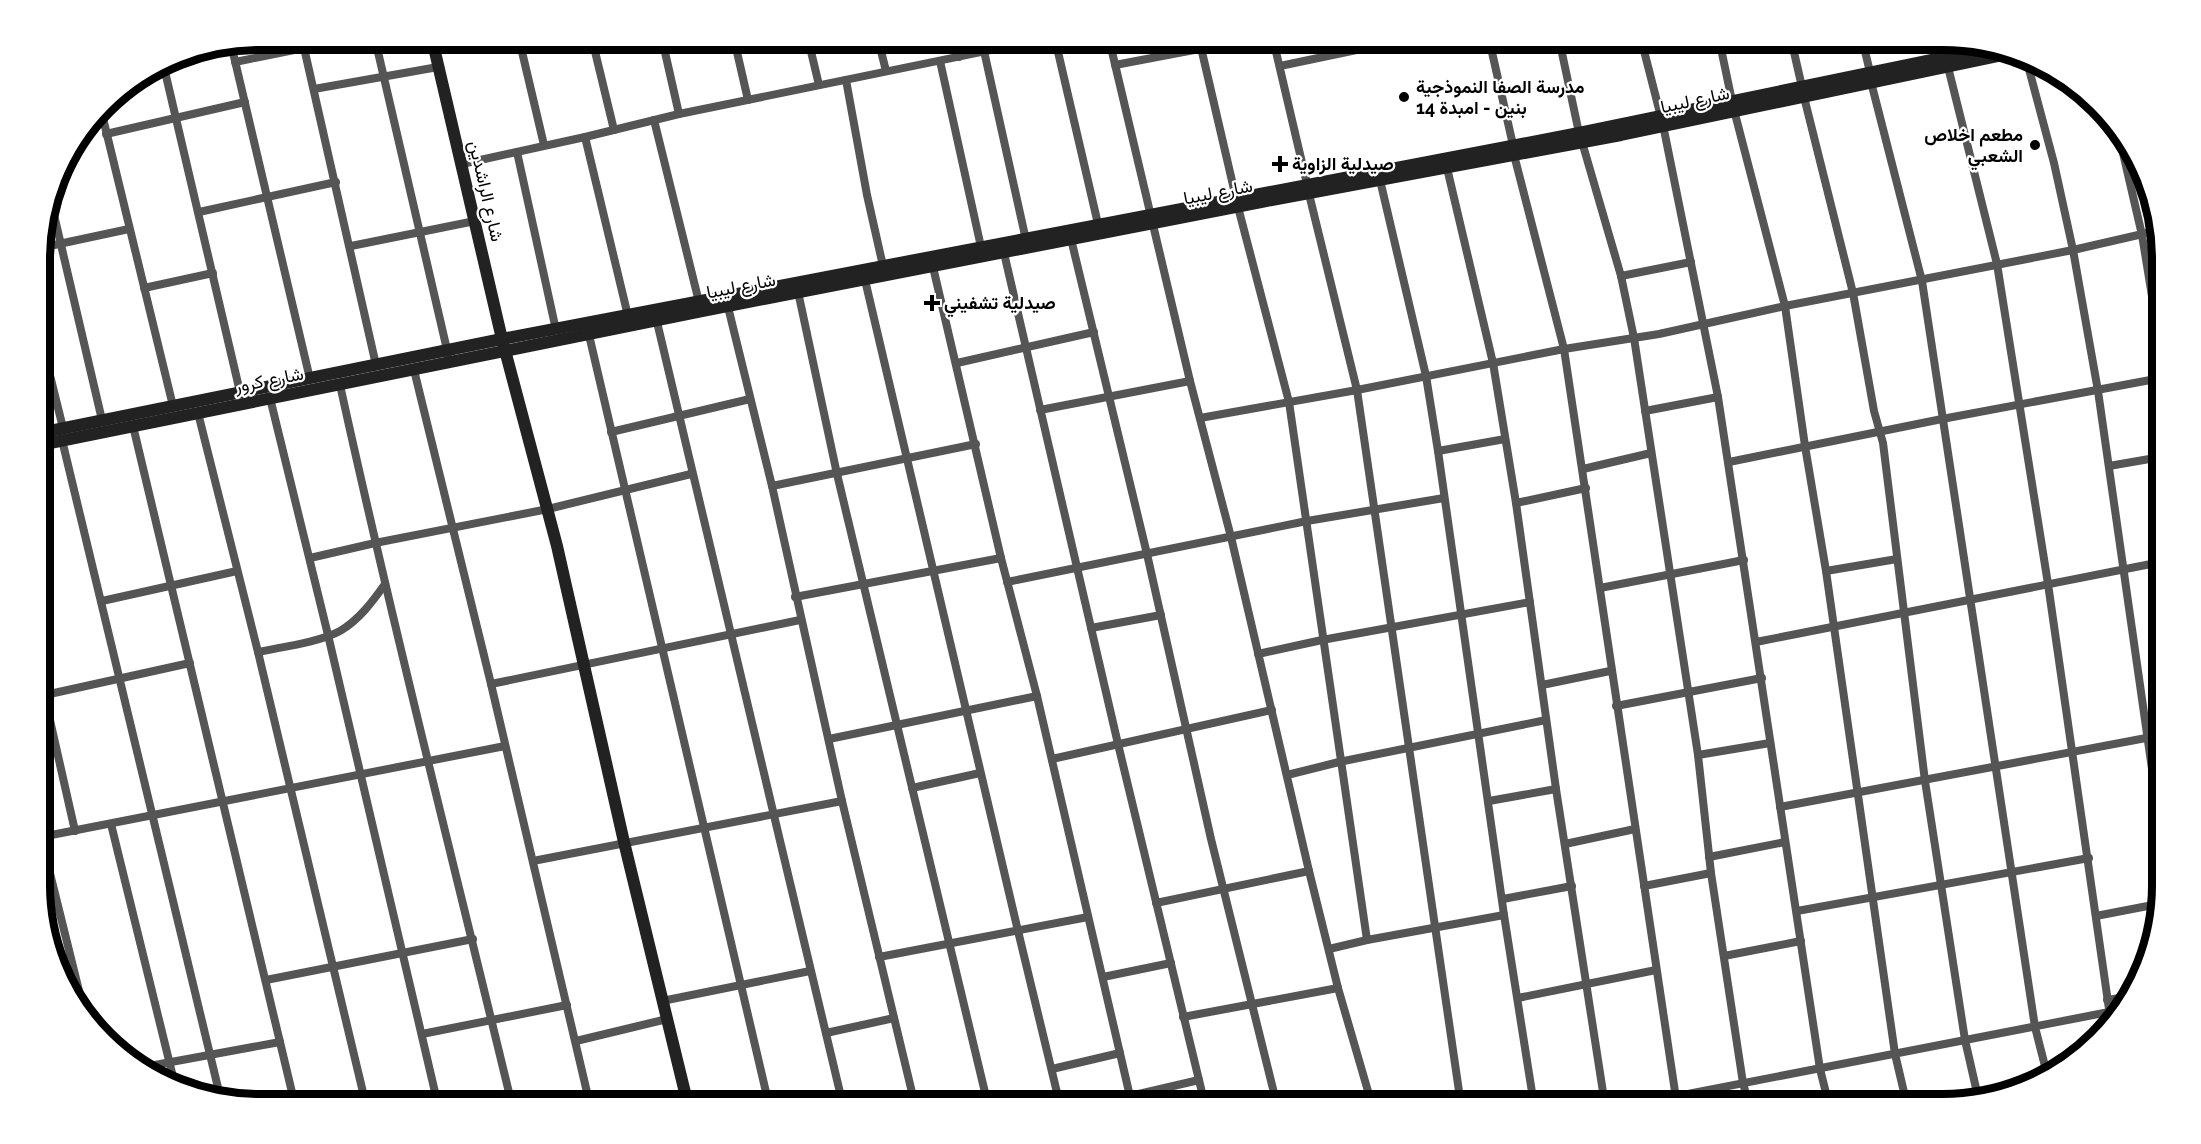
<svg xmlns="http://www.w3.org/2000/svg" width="2201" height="1144" font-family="Raleway,Vazirmatn,sans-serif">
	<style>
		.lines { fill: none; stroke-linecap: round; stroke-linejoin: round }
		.street { stroke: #555; stroke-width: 8 }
		.secondary { stroke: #222; stroke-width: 12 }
		.poi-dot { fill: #000; stroke: #fff; stroke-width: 2 }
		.labels { text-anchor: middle; stroke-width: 4.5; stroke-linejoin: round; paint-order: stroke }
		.poi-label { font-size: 18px; font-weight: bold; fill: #000; stroke: #fff; text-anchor: start }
		.street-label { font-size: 18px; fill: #000; stroke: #fff }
		.rim { fill: none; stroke: #000; stroke-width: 8 }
	</style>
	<rect width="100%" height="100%" fill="#fff"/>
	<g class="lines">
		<g class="street">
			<path d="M302 39 376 365"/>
			<path d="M375 39 448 354"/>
			<path d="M519 39 544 145"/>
			<path d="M592 39 614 130"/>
			<path d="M662 39 679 114"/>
			<path d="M734 39 748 100"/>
			<path d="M808 39 819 85"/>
			<path d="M878 39 886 71"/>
			<path d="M954 39 959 57"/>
			<path d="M1055 39 1098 224"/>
			<path d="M1109 39 1190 381 1231 537 1309 871 1338 988 1372 1105"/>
			<path d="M1199 39 1236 198"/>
			<path d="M1273 39 1307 184"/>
			<path d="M1341 39 1344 52"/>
			<path d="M1489 39 1513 145"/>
			<path d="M1559 39 1579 133"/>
			<path d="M1641 39 1663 125 1718 397 1820 1069 1829 1105"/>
			<path d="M1719 39 1732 101"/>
			<path d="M1791 39 1802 87"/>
			<path d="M1862 39 1870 72"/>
			<path d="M1935 39 1939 58"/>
			<path d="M593 43 611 39"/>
			<path d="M231 44 310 379"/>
			<path d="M984 51 1026 240"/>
			<path d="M2026 58 2054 163 2073 250 2098 391 2162 839"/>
			<path d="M940 61 981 247"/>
			<path d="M235 62 304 48"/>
			<path d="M163 63 240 392"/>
			<path d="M1115 65 1252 39"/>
			<path d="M1280 66 1409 39"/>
			<path d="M1948 67 1997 264 2048 584 2110 1016"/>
			<path d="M846 80 867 195 883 266"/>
			<path d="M1871 82 1922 281 2035 1027 2047 1074"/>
			<path d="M314 89 438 67"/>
			<path d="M1804 97 1853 293 1874 411 1883 443 1925 781 1965 1040 1978 1097"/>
			<path d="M101 110 173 406"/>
			<path d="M1734 110 1785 306 1805 446 1826 571 1895 1054 1907 1105"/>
			<path d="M654 120 699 302"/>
			<path d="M2120 132V140L2142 235 2160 345"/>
			<path d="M106 134 245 102"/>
			<path d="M585 137 628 316"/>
			<path d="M1582 142 1621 276 1634 338 1698 755 1711 873 1743 1083 1749 1105"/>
			<path d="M517 152 556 330"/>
			<path d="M1514 155 1564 349 1677 1105"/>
			<path d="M462 164 585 137 679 114 1045 39"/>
			<path d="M1447 168 1493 363 1516 503 1556 789 1605 1105"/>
			<path d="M1380 180 1426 376 1438 451 1504 915 1534 1105"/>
			<path d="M1309 194 1357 390 1461 1105"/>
			<path d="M51 202 102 420"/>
			<path d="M1238 207 1289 402 1367 940 1504 915"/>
			<path d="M199 212 336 182"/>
			<path d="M1071 239 1147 554 1211 839 1277 1105"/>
			<path d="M351 246 475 221"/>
			<path d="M40 248 129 229"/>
			<path d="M1004 253 1118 744 1205 1105"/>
			<path d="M933 267 1001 558 1037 696 1132 1105"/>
			<path d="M1621 276 1691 262"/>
			<path d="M865 280 1018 931 1060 1105"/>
			<path d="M797 287 837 474 988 1105"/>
			<path d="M144 288 213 273"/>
			<path d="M728 307 772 486 842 801 915 1105"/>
			<path d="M657 322C718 583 781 844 843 1105"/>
			<path d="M40 335 63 428"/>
			<path d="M589 335 769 1105"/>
			<path d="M957 363 1094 332"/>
			<path d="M414 370 491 684 590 1105"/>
			<path d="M340 385C393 626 454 865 512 1105"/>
			<path d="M270 398 328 635 438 1105"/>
			<path d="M1040 410 1190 381"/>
			<path d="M1645 411 1718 397"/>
			<path d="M198 413 258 652 366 1105"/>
			<path d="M1200 418 1357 390 1564 349 1659 334 1785 306 2073 250 2160 230"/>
			<path d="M133 426 295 1105"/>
			<path d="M611 432 750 399"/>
			<path d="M62 440 220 1096"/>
			<path d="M1438 451 1505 439"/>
			<path d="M1729 462 1942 419 2161 378"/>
			<path d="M2109 466 2161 457"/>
			<path d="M1583 469 1651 453"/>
			<path d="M772 486 976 444"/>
			<path d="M1516 503 1586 488"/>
			<path d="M310 558 375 543 548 509 691 474"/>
			<path d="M1826 571 1897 559"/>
			<path d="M1007 582 1307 521 1444 498"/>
			<path d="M1600 588 1744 560"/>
			<path d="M795 597 1001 558"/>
			<path d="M102 601 237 571"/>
			<path d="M1091 628 1161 615"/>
			<path d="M1756 642 2161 562"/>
			<path d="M258 652C281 647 320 642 340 631 359 620 373 601 385 584"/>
			<path d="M1258 654 1322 640 1530 602"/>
			<path d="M40 676 75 831"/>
			<path d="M491 684 800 620"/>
			<path d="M1542 685 1610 671"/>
			<path d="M45 695 190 663"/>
			<path d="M1616 706 1762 678"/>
			<path d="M829 739 1037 696"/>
			<path d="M1698 755 1770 743"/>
			<path d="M1052 759 1272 710"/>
			<path d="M1287 775 1339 762 1546 720"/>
			<path d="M912 788 980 773"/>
			<path d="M1489 801 1556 789"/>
			<path d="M1780 807 2162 735"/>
			<path d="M111 824 175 1085"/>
			<path d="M41 837 505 746"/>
			<path d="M41 837 85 1015"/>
			<path d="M1565 844 1635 829"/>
			<path d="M1709 857 1785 842"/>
			<path d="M533 861 842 801"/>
			<path d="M1644 886 1711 873"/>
			<path d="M1503 899 1572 886"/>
			<path d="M1156 903 1309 871"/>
			<path d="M1797 911 2089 858"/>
			<path d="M2096 916 2158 904"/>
			<path d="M1329 949 1367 940"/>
			<path d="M1724 956 1801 941"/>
			<path d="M879 957 1088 917"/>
			<path d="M59 964 71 961"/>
			<path d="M1103 977 1171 963"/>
			<path d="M266 980 473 939"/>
			<path d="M1518 998 1656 970"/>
			<path d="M2107 1000 2127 997"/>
			<path d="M662 1001 810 971"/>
			<path d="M1183 1017 1338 988"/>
			<path d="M826 1033 894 1018"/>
			<path d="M422 1034 567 1005"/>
			<path d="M576 1041 667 1019"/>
			<path d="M144 1067 280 1042"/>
			<path d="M1052 1069 1120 1053"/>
			<path d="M1130 1096 1199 1080"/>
			<path d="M1631 1105 2109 1012"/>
		</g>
		<g class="secondary">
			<path d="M432 39 502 339 557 546 624 842 688 1105"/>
			<path d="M40 433 502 339 1579 133 1984 49"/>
			<path d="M40 445 702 311 1261 202 1621 135 2008 54"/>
		</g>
	</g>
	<g class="poi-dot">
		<circle cx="1404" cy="97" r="6"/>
		<circle cx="2035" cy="145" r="6"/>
		<path d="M1277 155h6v6h6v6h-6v6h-6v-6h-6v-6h6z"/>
		<path d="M929 294h6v6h6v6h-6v6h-6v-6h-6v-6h6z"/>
	</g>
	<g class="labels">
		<g class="poi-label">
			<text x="1416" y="93">مدرسة الصفا النموذجية<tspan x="1416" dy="21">بنين - امبدة 14</tspan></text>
			<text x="2023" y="141" text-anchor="end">مطعم اخلاص<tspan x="2023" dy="21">الشعبي</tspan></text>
			<text x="1292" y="170">صيدلية الزاوية</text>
			<text x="944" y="309">صيدلية تشفيني</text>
		</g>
		<g class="street-label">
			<text transform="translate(1695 100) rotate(-12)" y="6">شارع ليبيا</text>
			<text transform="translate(486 191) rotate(77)" y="6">شارع الراشدين</text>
			<text transform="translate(1218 192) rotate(-11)" y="6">شارع ليبيا</text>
			<text transform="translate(741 286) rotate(-11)" y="6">شارع ليبيا</text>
			<text transform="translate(269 380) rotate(-11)" y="6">شارع كرور</text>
		</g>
	</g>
	<path d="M0 0H2201V1144H0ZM259 50H1943A209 209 0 0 1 2152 259V885A209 209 0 0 1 1943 1094H259A209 209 0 0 1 50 885V259A209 209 0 0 1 259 50Z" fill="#fff" fill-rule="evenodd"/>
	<path class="rim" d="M259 50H1943A209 209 0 0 1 2152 259V885A209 209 0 0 1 1943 1094H259A209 209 0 0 1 50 885V259A209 209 0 0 1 259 50Z"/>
</svg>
